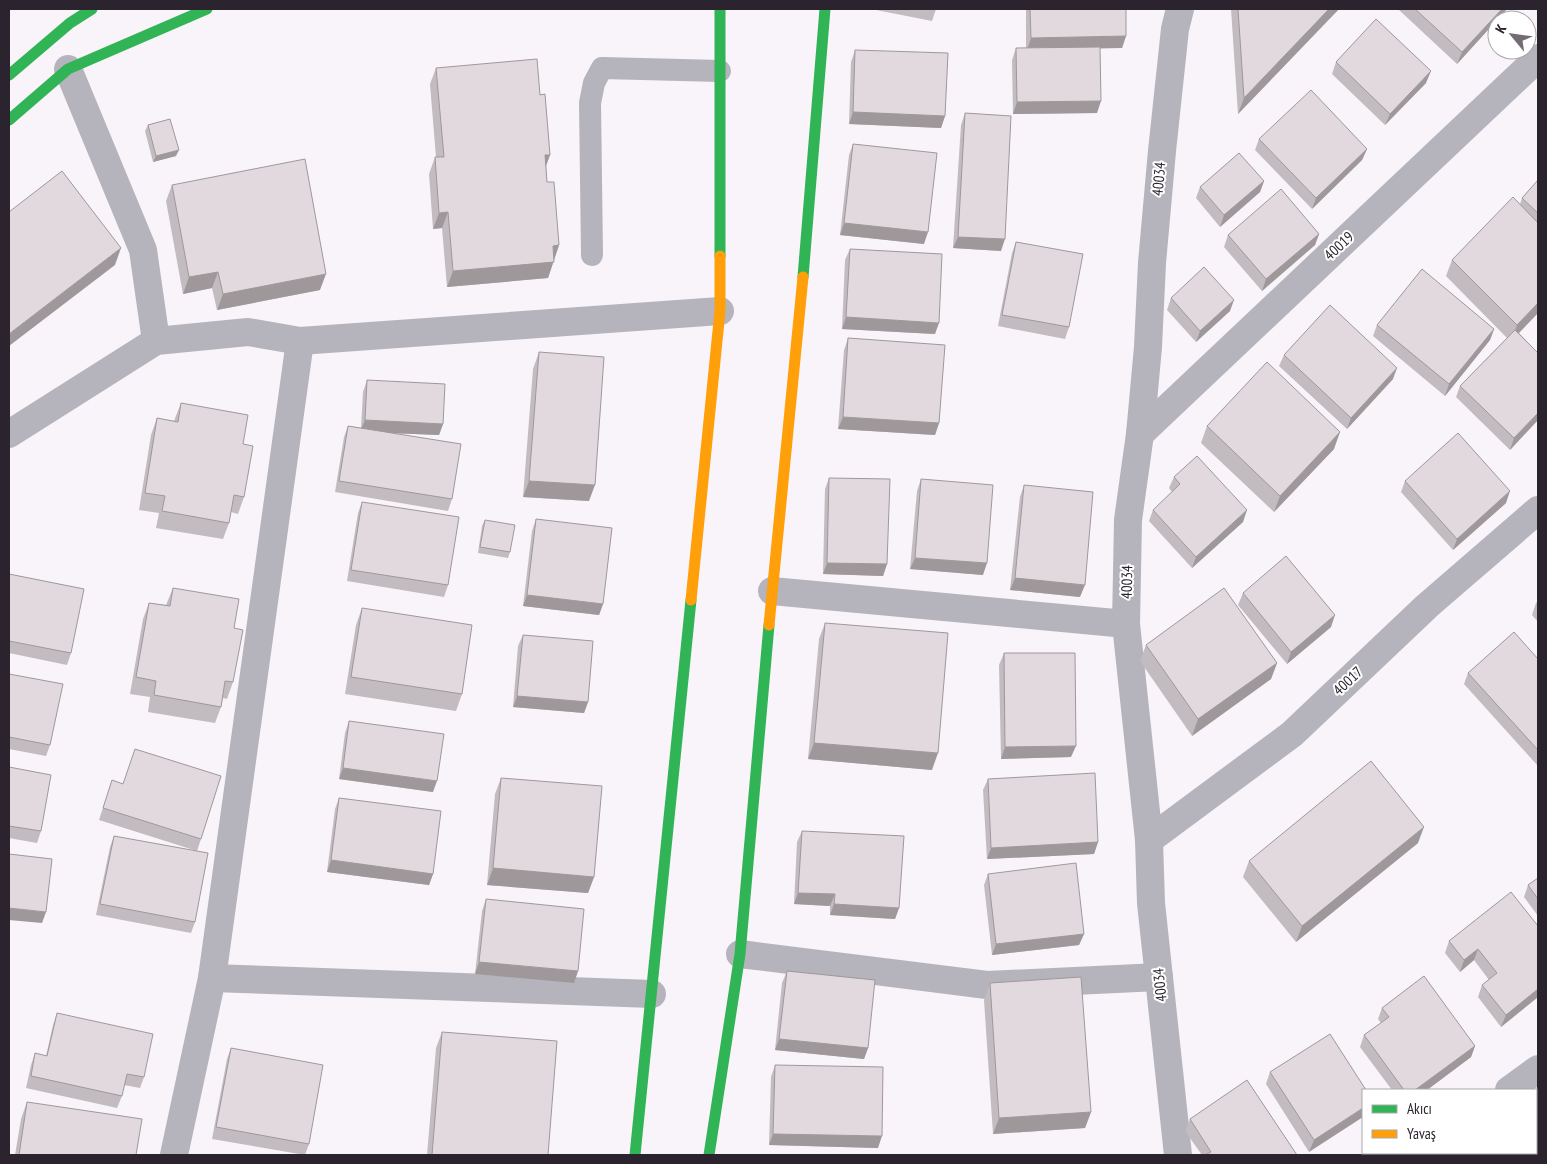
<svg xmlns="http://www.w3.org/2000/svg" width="1547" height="1164" font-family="'PT Sans Narrow',sans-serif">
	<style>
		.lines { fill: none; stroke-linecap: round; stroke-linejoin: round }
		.lane { stroke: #b5b3bc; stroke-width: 22 }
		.street { stroke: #b5b3bc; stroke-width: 28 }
		.fast { stroke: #30b455; stroke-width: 11 }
		.slow { stroke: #ff9f0a; stroke-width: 11 }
		.wall { fill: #c2bbbf }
		.shaded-wall { fill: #9e989b }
		.building { fill: #e2d9de; stroke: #9e989b }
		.labels { text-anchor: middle; stroke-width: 4; stroke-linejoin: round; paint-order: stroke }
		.street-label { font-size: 15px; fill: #2b232d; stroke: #fff }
	</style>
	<rect width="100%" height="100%" fill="#f9f4f9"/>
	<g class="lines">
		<path class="lane" d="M592 255 590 103 594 83 602 68 720 71"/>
		<g class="street">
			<path d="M68 69 143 250 156 341"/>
			<path d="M9 434 156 341 248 332 300 341 720 311"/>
			<path d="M1140 434 1538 58"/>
			<path d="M772 591 1126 624"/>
			<path d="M1149 840 1292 734 1427 606 1538 510"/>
			<path d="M740 954 987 985 1159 977"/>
			<path d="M212 978 652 994"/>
			<path d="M1509 1090 1538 1069"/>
			<path d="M174 1155 212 978 300 341"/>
			<path d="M1178 1155 1151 903 1149 840 1126 624 1128 520 1140 434 1148 347 1152 263 1162 151 1175 29 1180 9"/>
			<path d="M1423 1155 1426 1153"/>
		</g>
		<g class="fast">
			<path d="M720 9V256"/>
			<path d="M9 75 70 23 92 9"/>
			<path d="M9 120 68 69 207 9"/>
			<path d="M803 277 825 9"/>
			<path d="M635 1155 691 600"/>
			<path d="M709 1155 740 954 769 625"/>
		</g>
		<g class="slow">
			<path d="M691 600 720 311V256"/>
			<path d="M769 625 803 277"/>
		</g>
	</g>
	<g class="wall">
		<path d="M871 9H936L932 21Z"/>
		<path d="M1026 9H1126V36L1122 48H1100L1097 113 1013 114 1012 60 1016 48H1026Z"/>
		<path d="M1231 9H1339L1238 114Z"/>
		<path d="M1398 9H1507L1457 64Z"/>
		<path d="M855 50 945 116 941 128 849 124 851 62Z"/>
		<path d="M1336 62 1426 83 1385 125 1332 74Z"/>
		<path d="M436 68 540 95 550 155 546 166 547 182 559 245 548 278 447 287 442 228 433 229 429 174 435 157H436L430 84Z"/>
		<path d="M965 113 1001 251 953 248 961 125Z"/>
		<path d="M148 125 176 156 153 162 145 131Z"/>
		<path d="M1259 139 1367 149 1362 160 1312 209 1255 150Z"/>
		<path d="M853 144 924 244 840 235 849 155Z"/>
		<path d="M1538 180V313L1519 333 1538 353V420L1510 450 1456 397 1460 386 1507 338 1446 276 1452 260 1520 204 1522 198Z"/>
		<path d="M1264 181 1260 192 1220 227 1196 198 1200 187Z"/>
		<path d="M172 185 320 290 217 310 212 288 183 294 166 201Z"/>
		<path d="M1319 234 1315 245 1262 291 1224 247 1228 235Z"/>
		<path d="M1016 242 1069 327 1065 339 998 326 1012 253Z"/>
		<path d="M850 249 935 334 842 329 845 260Z"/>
		<path d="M1171 298 1230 311 1196 342 1167 310Z"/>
		<path d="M1377 325 1494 329 1490 340 1445 396 1373 336Z"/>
		<path d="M848 338 939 423 935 435 838 429 844 350Z"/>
		<path d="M539 352 589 501 523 497 533 369Z"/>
		<path d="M1284 355 1393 379 1347 429 1279 366Z"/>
		<path d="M367 380 443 424 439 435 394 433 452 499 448 511 335 492 344 437 348 426 361 428 363 392Z"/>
		<path d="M181 403 243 444 244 497 238 514 231 512 229 523 223 539 156 528 159 513 139 510 151 435 157 418 174 421Z"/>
		<path d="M1207 426 1334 449 1274 512 1201 443Z"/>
		<path d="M1174 477 1243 522 1192 568 1149 521 1153 510 1172 492 1169 488Z"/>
		<path d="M829 478 887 564 883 576 823 574 825 489Z"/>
		<path d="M921 479 983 575 910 569 917 491Z"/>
		<path d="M1405 481 1506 503 1453 550 1401 492Z"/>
		<path d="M1024 485 1080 597 1010 590 1020 497Z"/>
		<path d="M362 502 448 585 444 597 347 581 358 513Z"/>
		<path d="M536 519 603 604 599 615 523 606 532 531Z"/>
		<path d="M485 520 510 552 508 558 478 553 482 526Z"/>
		<path d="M9 574 71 653 67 665 9 653Z"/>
		<path d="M173 588 234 628 233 682 227 699 223 698 221 707 215 723 148 712 150 697 130 694 143 619 149 603 166 605Z"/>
		<path d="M1243 593 1331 627 1287 664 1238 605Z"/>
		<path d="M1538 601V622L1532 615 1536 603Z"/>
		<path d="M362 608 462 694 456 711 345 694 356 625Z"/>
		<path d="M825 623 932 770 808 759 819 639Z"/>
		<path d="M523 635 588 702 584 713 513 707 518 646Z"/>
		<path d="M1146 645 1277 663 1271 679 1192 736 1140 661Z"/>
		<path d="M1004 653 1071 757 1001 759 999 665Z"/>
		<path d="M1538 659V766L1464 684 1468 673Z"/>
		<path d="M9 674 50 745 46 756 9 749Z"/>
		<path d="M349 721 433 792 339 779 345 733Z"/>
		<path d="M9 767 41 831 37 843 9 838Z"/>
		<path d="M501 778 594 877 588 893 487 885 495 794Z"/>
		<path d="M988 779 1098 842 1094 854 987 859 983 790Z"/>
		<path d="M112 780 122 784 201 839 197 851 99 820Z"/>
		<path d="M339 798 433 874 429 885 327 872 335 809Z"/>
		<path d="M802 831 899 908 895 919 830 915V906L794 904 797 842Z"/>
		<path d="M114 836 195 922 191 933 96 915 110 847Z"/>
		<path d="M1418 843 1296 942 1243 877 1249 861Z"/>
		<path d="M988 874 1084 934 1079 945 992 955 984 885Z"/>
		<path d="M1538 878V916L1524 897 1528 885Z"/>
		<path d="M486 899 578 971 574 983 475 974 482 911Z"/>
		<path d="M1538 926V997L1501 1027 1478 997 1482 985 1489 980 1474 960 1460 972 1445 953 1449 941Z"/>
		<path d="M787 971 868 1048 864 1059 775 1050 782 983Z"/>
		<path d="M990 983 1091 1112 1085 1128 993 1134 984 1000Z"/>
		<path d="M1382 1008 1475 1046 1471 1057 1427 1090H1392L1360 1047 1364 1035 1381 1023 1378 1019Z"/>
		<path d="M57 1013 144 1077 140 1088 124 1085 122 1096 117 1108 26 1088 31 1065 35 1053 46 1056 53 1025Z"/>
		<path d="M442 1032 548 1155H427L436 1048Z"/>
		<path d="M231 1048 309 1144 305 1155 212 1139 227 1059Z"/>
		<path d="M775 1065 878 1148 769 1145 771 1077Z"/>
		<path d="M1270 1072 1366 1090 1309 1152 1266 1084Z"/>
		<path d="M27 1102 136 1155H15L21 1119Z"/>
		<path d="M1190 1119 1297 1155H1202L1185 1131Z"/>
	</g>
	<g class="shaded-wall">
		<path d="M1329 9H1339L1238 114 1244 98Z"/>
		<path d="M1502 9H1507L1457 64 1462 52Z"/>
		<path d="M1126 36 1122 48 1027 50 1031 38Z"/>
		<path d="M1431 71 1426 83 1385 125 1390 114Z"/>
		<path d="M1101 101 1097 113 1013 114 1017 102Z"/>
		<path d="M853 112 945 116 941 128 849 124Z"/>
		<path d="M1367 149 1362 160 1312 209 1316 198Z"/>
		<path d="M179 150 176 156 153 162 156 156Z"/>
		<path d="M545 155H550L544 171Z"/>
		<path d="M1264 181 1260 192 1220 227 1224 215Z"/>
		<path d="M448 212 442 228 433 229 439 213Z"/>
		<path d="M844 223 928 232 924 244 840 235Z"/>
		<path d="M1319 234 1315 245 1262 291 1266 279Z"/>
		<path d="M958 237 1005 239 1001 251 953 248Z"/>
		<path d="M559 245 548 278 447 287 453 271 553 246Z"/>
		<path d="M121 248 115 265 9 346V334Z"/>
		<path d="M218 272 212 288 183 294 189 277Z"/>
		<path d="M326 274 320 290 217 310 223 294Z"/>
		<path d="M1234 300 1230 311 1196 342 1200 331Z"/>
		<path d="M1538 303V313L1511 341 1517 325Z"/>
		<path d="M846 317 939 323 935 334 842 329Z"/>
		<path d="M1494 329 1490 340 1445 396 1449 384Z"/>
		<path d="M1397 368 1393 379 1347 429 1351 418Z"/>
		<path d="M1538 413V420L1510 450 1514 438Z"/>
		<path d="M843 417 939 423 935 435 838 429Z"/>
		<path d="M365 420 443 424 439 435 360 432Z"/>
		<path d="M1340 432 1334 449 1274 512 1280 496Z"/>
		<path d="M529 481 595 485 589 501 523 497Z"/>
		<path d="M1510 491 1506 503 1453 550 1457 539Z"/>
		<path d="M1247 510 1243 522 1192 568 1196 557Z"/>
		<path d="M915 558 987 563 983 575 910 569Z"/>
		<path d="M827 563 887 564 883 576 823 574Z"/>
		<path d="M1015 578 1085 585 1080 597 1010 590Z"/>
		<path d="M527 595 603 604 599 615 523 606Z"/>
		<path d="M1335 615 1331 627 1287 664 1291 652Z"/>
		<path d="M1277 663 1271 679 1192 736 1198 719Z"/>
		<path d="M517 696 588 702 584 713 513 707Z"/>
		<path d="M814 743 938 753 932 770 808 759Z"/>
		<path d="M1076 746 1071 757 1001 759 1005 747Z"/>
		<path d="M343 768 437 781 433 792 339 779Z"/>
		<path d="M1424 827 1418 843 1296 942 1302 926Z"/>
		<path d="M1098 842 1094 854 987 859 991 848Z"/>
		<path d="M331 860 433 874 429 885 327 872Z"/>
		<path d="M493 868 594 877 588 893 487 885Z"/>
		<path d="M798 893 835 894 830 906 794 904Z"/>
		<path d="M834 904 899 908 895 919 830 915Z"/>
		<path d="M9 908 46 912 42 923 9 920Z"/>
		<path d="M1084 934 1079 945 992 955 996 944Z"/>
		<path d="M1478 949 1474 960 1460 972 1464 960Z"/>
		<path d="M479 962 578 971 574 983 475 974Z"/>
		<path d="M1538 989V997L1501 1027 1506 1015Z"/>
		<path d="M779 1039 868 1048 864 1059 775 1050Z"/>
		<path d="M1475 1046 1471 1057 1427 1090H1415Z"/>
		<path d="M1363 1108V1117L1309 1152 1314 1140Z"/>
		<path d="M1091 1112 1085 1128 993 1134 999 1118Z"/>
		<path d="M773 1134 882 1136 878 1148 769 1145Z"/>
		<path d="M1538 1137V1143L1536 1147V1141Z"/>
	</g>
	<g class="building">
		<path d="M1030 9H1126V36L1031 38Z"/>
		<path d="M1238 9H1329L1244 98Z"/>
		<path d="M1415 9H1502L1462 52Z"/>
		<path d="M1376 19 1431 71 1390 114 1336 62Z"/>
		<path d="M1100 47 1101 101 1017 102 1016 48Z"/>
		<path d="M855 50 948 53 945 116 853 112Z"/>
		<path d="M537 59 540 95 545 94 550 155H545L547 182H554L559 245 553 246 554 262 453 271 448 212 439 213 435 157H444L436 68Z"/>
		<path d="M1311 90 1367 149 1316 198 1259 139Z"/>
		<path d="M965 113 1011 116 1005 239 958 237Z"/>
		<path d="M170 119 179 150 156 156 148 125Z"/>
		<path d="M853 144 937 153 928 232 844 223Z"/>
		<path d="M1239 153 1264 181 1224 215 1200 187Z"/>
		<path d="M305 159 326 274 223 294 218 272 189 277 172 185Z"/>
		<path d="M62 171 121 248 9 334V212Z"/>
		<path d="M1538 180V213L1522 198Z"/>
		<path d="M1281 189 1319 234 1266 279 1228 235Z"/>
		<path d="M1513 197 1538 223V303L1517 325 1452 260Z"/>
		<path d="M1016 242 1083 254 1069 327 1002 315Z"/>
		<path d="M850 249 942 254 939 323 846 317Z"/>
		<path d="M1204 267 1234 300 1200 331 1171 298Z"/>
		<path d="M1422 269 1494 329 1449 384 1377 325Z"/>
		<path d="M1330 305 1397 368 1351 418 1284 355Z"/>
		<path d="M1515 330 1538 353V413L1514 438 1460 386Z"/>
		<path d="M848 338 945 345 939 423 843 417Z"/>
		<path d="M539 352 604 357 595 485 529 481Z"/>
		<path d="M1267 362 1340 432 1280 496 1207 426Z"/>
		<path d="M367 380 445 384 443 424 365 420Z"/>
		<path d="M181 403 248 415 243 444 253 446 244 497 234 495 229 523 162 511 165 496 145 493 157 418 178 422Z"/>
		<path d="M348 426 461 444 452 499 339 481Z"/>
		<path d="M1458 433 1510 491 1457 539 1405 481Z"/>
		<path d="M1197 456 1247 510 1196 557 1153 510 1180 484 1174 477Z"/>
		<path d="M829 478 890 479 887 564 827 563Z"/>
		<path d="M921 479 993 485 987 563 915 558Z"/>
		<path d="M1024 485 1093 492 1085 585 1015 578Z"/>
		<path d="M362 502 459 517 448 585 351 570Z"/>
		<path d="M536 519 612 528 603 604 527 595Z"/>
		<path d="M485 520 515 525 510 552 480 547Z"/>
		<path d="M1286 556 1335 615 1291 652 1243 593Z"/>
		<path d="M9 574 84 589 71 653 9 641Z"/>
		<path d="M173 588 239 599 234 628 243 630 233 682 225 681 221 707 154 695 156 681 136 677 149 603 170 606Z"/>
		<path d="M1224 588 1277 663 1198 719 1146 645Z"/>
		<path d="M362 608 472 625 462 694 351 677Z"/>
		<path d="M825 623 948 633 938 753 814 743Z"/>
		<path d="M1514 632 1538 659V750L1468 673Z"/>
		<path d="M523 635 593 641 588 702 517 696Z"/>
		<path d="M1004 653H1075L1076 746 1005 747Z"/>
		<path d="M9 674 63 684 50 745 9 737Z"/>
		<path d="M349 721 444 734 437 781 343 768Z"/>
		<path d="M135 749 221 776 201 839 103 808 112 780 123 784Z"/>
		<path d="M1371 761 1424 827 1302 926 1249 861Z"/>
		<path d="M9 767 51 775 41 831 9 826Z"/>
		<path d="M1095 773 1098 842 991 848 988 779Z"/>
		<path d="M501 778 602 786 594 877 493 868Z"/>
		<path d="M339 798 441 811 433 874 331 860Z"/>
		<path d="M802 831 904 836 899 908 834 904 835 894 798 893Z"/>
		<path d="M114 836 208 853 195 922 100 904Z"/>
		<path d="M9 854 52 859 46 912 9 908Z"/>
		<path d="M1076 863 1084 934 996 944 988 874Z"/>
		<path d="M1538 878V899L1528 885Z"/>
		<path d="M1511 892 1538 926V989L1506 1015 1482 985 1497 973 1478 949 1464 960 1449 941Z"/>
		<path d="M486 899 584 909 578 971 479 962Z"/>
		<path d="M787 971 875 980 868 1048 779 1039Z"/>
		<path d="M1424 976 1475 1046 1415 1090H1404L1364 1035 1389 1017 1382 1008Z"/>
		<path d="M1081 977 1091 1112 999 1118 990 983Z"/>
		<path d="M57 1013 153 1034 144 1077 127 1074 122 1096 31 1076 35 1053 47 1056Z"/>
		<path d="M442 1032 557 1041 548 1155H432Z"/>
		<path d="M1330 1034 1366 1090H1363V1108L1314 1140 1270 1072Z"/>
		<path d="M231 1048 323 1065 309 1144 216 1127Z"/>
		<path d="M775 1065 883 1067 882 1136 773 1134Z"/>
		<path d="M1247 1080 1297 1155H1205L1211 1152 1190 1119Z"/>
		<path d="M27 1102 142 1119 136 1155H19Z"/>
		<path d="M1538 1102V1137L1536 1141V1104Z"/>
		<path d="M1538 1148V1155H1534L1536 1153Z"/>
		<path d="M1474 1153H1529L1528 1155H1470Z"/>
	</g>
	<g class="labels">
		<g class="street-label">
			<text transform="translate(1159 179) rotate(-85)" y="5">40034</text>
			<text transform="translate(1339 246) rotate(-43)" y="5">40019</text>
			<text transform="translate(1127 582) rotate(-89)" y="5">40034</text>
			<text transform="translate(1348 681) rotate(-43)" y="5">40017</text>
			<text transform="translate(1160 985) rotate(-96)" y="5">40034</text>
		</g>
	</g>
	<rect width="1547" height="1164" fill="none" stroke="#2b232d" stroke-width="20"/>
	<rect x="1362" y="1089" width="175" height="65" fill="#ffffff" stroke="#aaa7ab"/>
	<rect x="1372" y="1105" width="25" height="8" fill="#30b455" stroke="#aaa7ab"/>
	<text x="1407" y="1114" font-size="15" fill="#2b232d">Akıcı</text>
	<rect x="1372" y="1130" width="25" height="8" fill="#ff9f0a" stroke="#aaa7ab"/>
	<text x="1407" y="1139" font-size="15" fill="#2b232d">Yavaş</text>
	<g transform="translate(1512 35) rotate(299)"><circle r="24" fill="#ffffff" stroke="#aaa7ab"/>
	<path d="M0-4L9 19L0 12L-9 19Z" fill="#736c74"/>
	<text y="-8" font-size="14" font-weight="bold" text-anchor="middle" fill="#2b232d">K</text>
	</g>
</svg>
